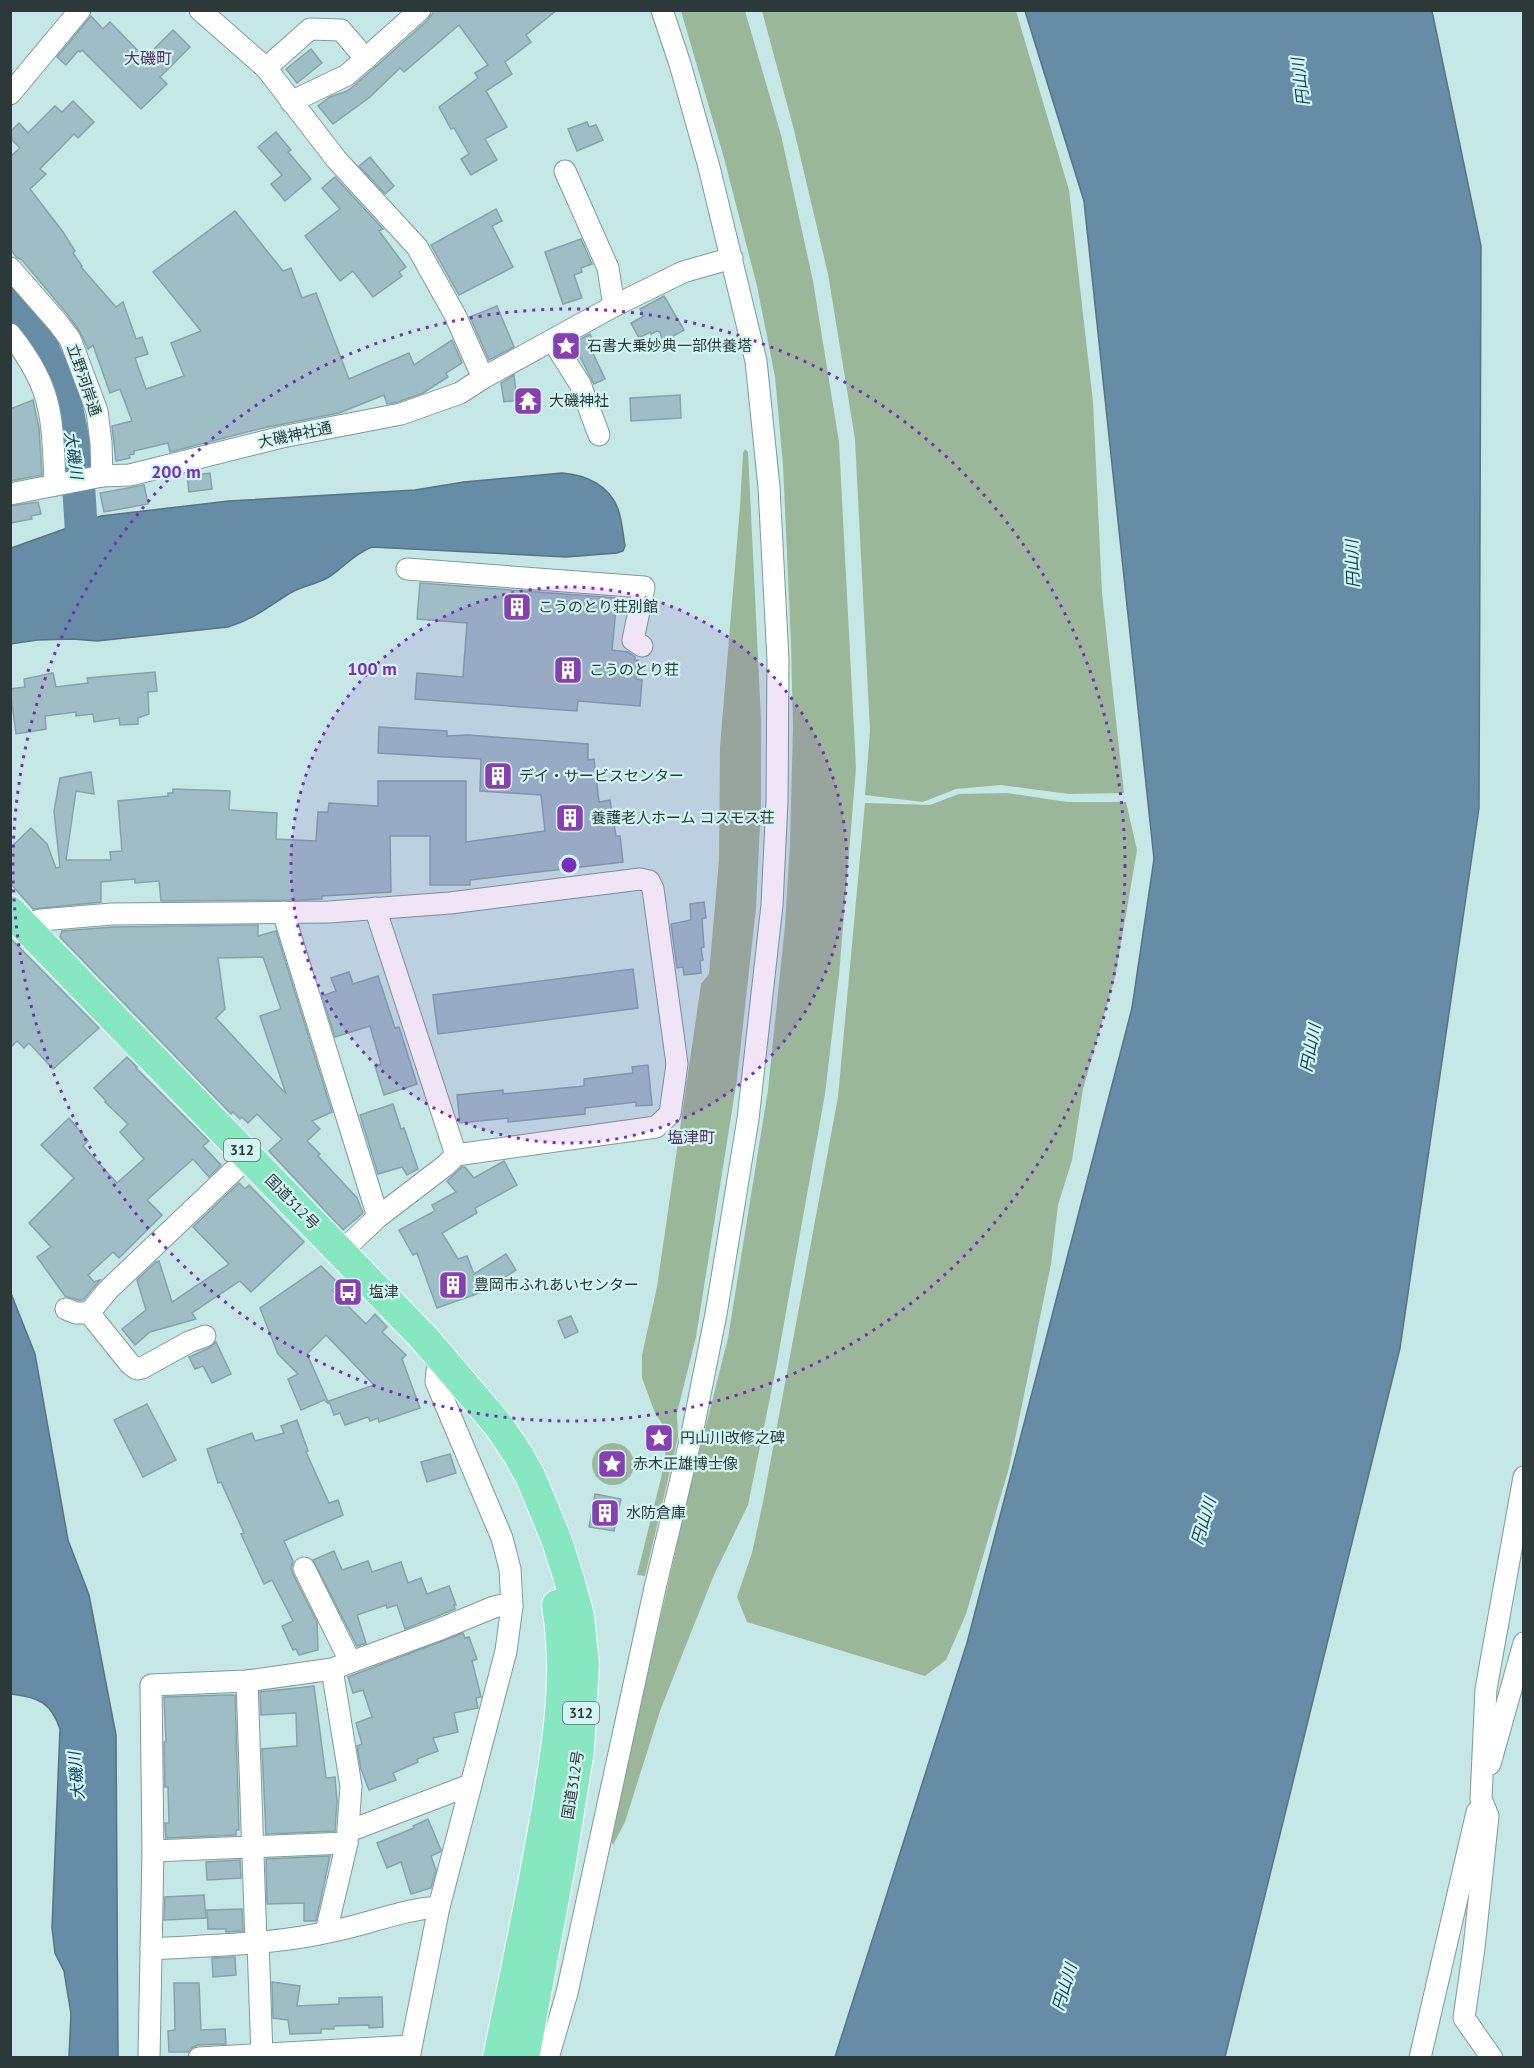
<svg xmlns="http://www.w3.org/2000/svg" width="1534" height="2068" font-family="'PT Sans','Noto Sans JP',sans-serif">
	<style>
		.green { fill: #9bb799 }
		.water { fill: #678da6; stroke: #557485; stroke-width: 1.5 }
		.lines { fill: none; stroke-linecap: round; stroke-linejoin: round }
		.river { stroke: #678da6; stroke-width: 33 }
		.building { fill: #9ebdc5; stroke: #84a3aa; stroke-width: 1.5; fill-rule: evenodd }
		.minor-casing { stroke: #7c9c9a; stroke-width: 23 }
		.highway-casing { stroke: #fff; stroke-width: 32 }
		.minor { stroke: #fff; stroke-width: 21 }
		.highway { stroke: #87e7c1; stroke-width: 30 }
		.ring { fill: none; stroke: #7b2cbf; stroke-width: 3; stroke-dasharray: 3 6 }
		.labels { text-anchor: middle; stroke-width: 4.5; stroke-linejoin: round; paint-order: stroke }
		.shield { fill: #d2f5f2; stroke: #5d7170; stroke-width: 1.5 }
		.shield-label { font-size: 14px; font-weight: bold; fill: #2b3938 }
		.poi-label { font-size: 15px; fill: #2b3938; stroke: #d2f5f2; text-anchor: start }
		.street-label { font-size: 15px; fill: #2b3938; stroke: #d2f5f2 }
		.neighbourhood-label { font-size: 16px; fill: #56336c; stroke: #d2f5f2 }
		.water-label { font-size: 16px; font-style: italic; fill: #0f405b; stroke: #d2f5f2 }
		.centre { fill: #7b2cbf; stroke: #d2f5f2; stroke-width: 3 }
		.ring-label { font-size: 18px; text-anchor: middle; font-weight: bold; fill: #7b2cbf; stroke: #d2f5f2; stroke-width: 4.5; stroke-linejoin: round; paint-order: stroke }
	</style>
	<rect width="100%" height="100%" fill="#c5e7e5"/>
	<g class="green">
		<path d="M681 11H745L781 135 813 281 839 442 856 768 839 975 825 1094 776 1368 748 1505 714 1575 684 1650 660 1711 625 1822 613 1845 610 1839 688 1497 728 1338 768 1090 785 925 790 844 793 726 791 643 783 465 775 377 757 286 724 158Z"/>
		<path d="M762 11H1016L1069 190 1093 402 1102 593 1124 793 1069 794 1001 785 956 789 923 802 865 795 870 731 855 439 828 274 794 130Z"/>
		<path d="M745 449 748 452 761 719V803L756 908 737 1079 696 1337 677 1413 678 1437 645 1576 637 1575 661 1478 668 1438 661 1422 655 1413 642 1378V1355L657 1287 701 984 709 974 719 860 720 747 740 507 743 453Z"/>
		<path d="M1007 793 1067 802H1126L1137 850 1128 903 1115 977 1083 1089 1072 1160 1058 1205 1051 1264 1009 1468 966 1614 946 1660 925 1676 747 1622 737 1597 752 1553 763 1502 838 1097 865 803 930 805 959 794Z"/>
		<circle cx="613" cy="1464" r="21"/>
	</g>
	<g class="water">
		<path d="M1025 11H1432L1481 246 1479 808 1400 1348 1225 2057H835L967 1643 1132 1008 1154 859 1084 201Z"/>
		<path d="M562 473C586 475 609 485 618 509 622 520 623 534 625 546L623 551 617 553 566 557 372 547C355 553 344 567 329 577 317 584 302 586 290 593 268 607 254 619 228 627L97 641 73 639 37 640 11 644V548L101 516 229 501 415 490 464 482Z"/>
		<path d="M10 1291 35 1354 68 1540 89 1595 116 1735 118 2057H69L71 2014 64 1971 55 1953 52 1928 60 1729C51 1702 38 1697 11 1694Z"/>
	</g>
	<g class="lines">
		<path class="river" d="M10 304 39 340 64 395 77 460 82 541 50 563 10 573"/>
	</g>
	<g class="building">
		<path d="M435 10H557L526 35 531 42 505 62 512 74 486 91 507 127 485 139 497 160 471 175 461 159 469 154 454 128 451 129 439 107 478 78 475 73 488 65 459 25 404 72 400 68 370 97 333 124 318 106 330 97 347 91 355 85 428 20Z"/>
		<path d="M91 16 103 29 110 22 145 58 173 30 190 47 160 77 167 84 141 109 82 50 80 52 78 51 66 65 57 57Z"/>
		<path d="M311 49 322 63 297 83 286 69Z"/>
		<path d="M73 101 94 122 78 138 74 134 40 169 46 174 30 189 63 232 75 251 73 253 82 266 81 267 116 307 123 302 136 339 142 337 148 354 135 358 146 389 184 376 171 343 201 331 153 272 235 211 283 271 291 268 302 298 316 293 349 379 409 353 414 365 452 340 462 363 446 373 448 377 423 393 398 402 387 404 384 395 339 413 263 428 170 452 168 443 134 451V454L129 455 130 458 116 461 112 426 132 421 120 389 110 393 93 345 88 349 80 332 68 315 22 260 16 257 10 248V157L20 148 10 138V132L19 123 28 133 55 106 62 112Z"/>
		<path d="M587 122 589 127 596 125 603 140 577 151 568 129Z"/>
		<path d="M276 132 291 150 288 152 311 179 285 201 271 184 282 175 258 147Z"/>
		<path d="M370 157 394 186 385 194 359 166Z"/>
		<path d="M335 177 383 229 379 231 406 267 399 272 402 276 373 297 353 271 340 281 305 236 340 209 322 188Z"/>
		<path d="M496 209 502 221 492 226 513 267 459 295 431 245Z"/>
		<path d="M581 239 592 264 581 268 582 272 574 275 582 298 563 304 545 252Z"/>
		<path d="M664 296 684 330 663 342 660 332 657 331 651 334 650 332 639 338 631 323 644 316 640 309Z"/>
		<path d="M497 306 514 347 489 360 470 317Z"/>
		<path d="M590 334 597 348 592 351 605 379 594 384 573 343Z"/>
		<path d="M514 375 517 400 504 402 501 383Z"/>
		<path d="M680 395 681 418 631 421 630 398Z"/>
		<path d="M33 400 39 428 42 475 10 481V409Z"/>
		<path d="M210 473 212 489 189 492 187 476Z"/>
		<path d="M144 485 148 504 104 512 100 493Z"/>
		<path d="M38 502 41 514 31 516 32 519 10 523V506Z"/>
		<path d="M420 583 617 598 612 650 628 652 635 657V660H638L636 679 642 680 640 706 578 701 577 711 415 699 417 673 463 677 467 623 417 619Z"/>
		<path d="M155 672 157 691 148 692 149 714 138 718V724L120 725 119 718 94 722 93 714 76 716V712L45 716 46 729 16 734 10 689 25 687 24 679 53 673 56 687 88 683 87 678Z"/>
		<path d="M379 727 447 731V736L468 735 588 744V760L594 759 599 802 610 800 616 836H620L623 862 470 880V885H430V836H390L391 892 322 896V899L300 900 161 901 159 881 135 883V879L101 882V902L33 909 10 883V848L31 828 47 844 56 868 60 867 54 811 60 778 91 772 94 794 76 791 66 860H111L110 852 122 851 118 801 168 796V793H173V789L230 791 229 810 277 813 276 839 316 841 318 812H328L329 803 378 806V781H466V842L545 831 541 795 480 791 481 759 378 753Z"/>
		<path d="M704 902 706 918 702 919 704 947 701 948 703 960 700 961 701 973 684 975 683 967 677 968 671 924 691 920 690 904Z"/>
		<path d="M258 925V936L276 931 332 1112 312 1121 320 1129 307 1141 320 1154 318 1156 357 1198 363 1213 343 1230 269 1151 282 1139 257 1114 248 1123 242 1117 240 1119 233 1112 231 1114 60 937 62 931 113 927ZM263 957 281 1009 260 1016 286 1094 216 1018 225 1009 218 958Z"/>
		<path d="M10 938 99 1028 53 1069 29 1043 24 1048 17 1041 10 1048Z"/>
		<path d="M633 969 638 1008 438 1034 433 995Z"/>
		<path d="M349 972 353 984 378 976 395 1028 399 1027 417 1084 384 1095 375 1066 381 1064 370 1026 335 1037 322 996 336 991 331 978Z"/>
		<path d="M127 1057 137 1067 136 1068 209 1141 203 1146 221 1165 209 1177 193 1159 147 1200 162 1215 119 1258 113 1252 88 1275 94 1282 100 1280 83 1300H78L65 1296 37 1257 51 1247 29 1223 74 1178 41 1145 69 1118 88 1141 83 1146 117 1183 144 1159 120 1132 128 1124 105 1102 106 1101 94 1088Z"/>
		<path d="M648 1065 652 1105 636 1106V1102L585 1108V1114L508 1122V1118L460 1123 457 1095 503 1090V1094L584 1086V1079L633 1073 632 1067Z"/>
		<path d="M393 1104 401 1129 404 1128 418 1169 407 1175 402 1167 378 1174 360 1115Z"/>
		<path d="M504 1161 517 1185 475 1208 477 1213 442 1233 458 1259 467 1256 474 1274 506 1254 516 1270 482 1292 437 1308 417 1253 413 1255 399 1230 435 1211 432 1205 456 1192 447 1181 462 1167H465L474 1178Z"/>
		<path d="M239 1183 245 1189 249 1185 304 1242 251 1292 240 1281 192 1313 196 1319 150 1332 135 1345 122 1329 146 1310 137 1280 156 1262 159 1261 172 1302 229 1264 193 1227Z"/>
		<path d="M321 1266 339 1284 332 1290 366 1324 375 1314 387 1327 382 1332 406 1355 402 1359 420 1408 379 1422 378 1418 370 1421 368 1417 345 1425 340 1413 334 1415 329 1401 374 1385 326 1335 307 1354 329 1404 324 1400 301 1410 288 1379 298 1374 278 1354 260 1308Z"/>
		<path d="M571 1316 578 1332 565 1338 558 1321Z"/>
		<path d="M216 1342 231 1374 212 1383 203 1366 195 1369 189 1357 209 1348Z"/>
		<path d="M147 1404 176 1460 143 1477 114 1420Z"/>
		<path d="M297 1420 308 1451 306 1452 329 1503 338 1500 343 1515 284 1541 293 1561 291 1568 293 1574 317 1622 318 1650 299 1655 296 1649 293 1650 282 1626 293 1621 272 1580 264 1584 241 1534 244 1533 221 1482 218 1483 207 1449 252 1433 255 1441 284 1433 281 1426Z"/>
		<path d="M450 1454 456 1473 427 1482 421 1462Z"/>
		<path d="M595 1494 621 1499 614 1531 589 1527Z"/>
		<path d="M334 1551 342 1570 368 1561 372 1572 401 1562 408 1583 421 1578 427 1594 449 1586 456 1605H454L455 1609 405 1629 397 1605 387 1608 386 1605 357 1615 366 1643 357 1646 313 1560Z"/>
		<path d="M463 1633 465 1638 469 1637 477 1659 472 1661 481 1697 476 1698 478 1708 454 1713 458 1732 433 1738 438 1751 417 1759 418 1762 393 1773 396 1780 369 1790 361 1769 357 1746 362 1744 356 1723 372 1717 363 1690 353 1693 348 1677Z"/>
		<path d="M314 1686 326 1778 335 1777 337 1801 335 1831 266 1834 262 1749 297 1746 296 1713 261 1715 260 1692Z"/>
		<path d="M226 1695H235L239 1830H236V1835L166 1838 165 1823H169L168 1787H165L164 1742H166L164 1697Z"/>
		<path d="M428 1819 441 1850 440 1852 431 1856 436 1870 431 1888 411 1894 401 1862 387 1868 377 1843 414 1828 413 1826Z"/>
		<path d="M330 1856 316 1921H304V1903L267 1904 266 1859Z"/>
		<path d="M240 1860 241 1878 207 1880 206 1862Z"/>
		<path d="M204 1895 206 1918 164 1920 165 1897Z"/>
		<path d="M242 1909 243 1931 226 1932V1929H208L207 1910Z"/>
		<path d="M235 1957 236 1975 213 1977 212 1958Z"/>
		<path d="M272 1982 300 1986 297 2006 339 2004V1998L382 1997 383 2027 369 2028V2025L334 2026V2029H321V2033L290 2034 288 2020 273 2018Z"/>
		<path d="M174 1983H199L201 2030 225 2029 226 2044 198 2045 193 2047 188 2052H169L168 2031 175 2030Z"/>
	</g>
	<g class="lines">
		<g class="minor-casing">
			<g id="minor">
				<path d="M200 10 266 68 336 159 417 247 455 315 483 378"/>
				<path d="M266 68 310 29 341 30 366 59"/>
				<path d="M10 94 80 10"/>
				<path d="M291 102 347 75 420 10"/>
				<path d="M565 171 608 268 614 306"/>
				<path d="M10 268 58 323 70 339 97 411 101 443 102 476"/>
				<path d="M10 334C27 355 44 383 49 410 54 434 54 461 55 485"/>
				<path d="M553 341 580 384 599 435"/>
				<path d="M10 494 102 476 130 475 282 437 401 414 460 393 483 378 614 306 683 272 732 258"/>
				<path d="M407 569 644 587 633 640 642 646"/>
				<path d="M375 908 456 1155"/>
				<path d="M283 912 378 1217"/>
				<path d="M25 927 33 922 41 920 112 914 329 912 450 903 640 879 649 881 653 889 677 1064 670 1114 656 1127 456 1155 446 1165 378 1217 341 1252"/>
				<path d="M66 1309 76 1313H89L130 1364 137 1369 142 1368 189 1342 205 1336"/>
				<path d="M89 1313 108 1290 248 1157"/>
				<path d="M304 1568 350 1661"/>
				<path d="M247 1681 256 1943"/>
				<path d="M1490 1764 1524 1643"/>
				<path d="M349 1831 470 1785"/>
				<path d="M153 1851 347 1843"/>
				<path d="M326 1932 347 1843 351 1786 332 1669"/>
				<path d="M258 1943 262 2056"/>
				<path d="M151 1949C212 1945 273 1945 333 1931 369 1924 403 1909 439 1907L506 1651 512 1606"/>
				<path d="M149 2058 153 1851 151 1685 247 1681 332 1669 438 1630 494 1607 503 1605 512 1606 510 1569 502 1538 436 1382 437 1371 445 1363"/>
				<path d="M199 2058 411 2046"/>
				<path d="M409 2058 439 1907"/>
				<path d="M548 2058 567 1993 655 1588 693 1429 716 1314 748 1119 772 905 777 801 778 660 769 487 756 361 709 167 680 64 662 10"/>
				<path d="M1420 2058 1477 1812"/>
				<path d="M1492 2058 1464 2018 1474 1948 1488 1816 1481 1799 1486 1689 1524 1477"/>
			</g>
		</g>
		<g class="highway-casing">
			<g id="highway">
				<path d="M10 911 425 1339 499 1426 519 1456 531 1478 557 1541 569 1579 579 1616 584 1664 579 1750 561 1861 524 2058"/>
				<path d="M498 2058C514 1978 531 1899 545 1819 557 1749 569 1677 557 1605"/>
			</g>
		</g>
		<use href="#minor" class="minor"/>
		<use href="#highway" class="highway"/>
	</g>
	<circle cx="569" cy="865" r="278" fill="#7b2cbf" fill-opacity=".12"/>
	<g class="ring">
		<circle cx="569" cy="865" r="278"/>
		<circle cx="569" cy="865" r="556"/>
	</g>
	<defs>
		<g id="sight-square" transform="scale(1.5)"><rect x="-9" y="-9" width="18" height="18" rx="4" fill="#8740b2" stroke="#d2f5f2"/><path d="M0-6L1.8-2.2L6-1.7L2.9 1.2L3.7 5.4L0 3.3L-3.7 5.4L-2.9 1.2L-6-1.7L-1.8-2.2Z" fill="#fff"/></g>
		<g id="temple-square" transform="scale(1.5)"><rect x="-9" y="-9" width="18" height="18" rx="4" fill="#8740b2" stroke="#d2f5f2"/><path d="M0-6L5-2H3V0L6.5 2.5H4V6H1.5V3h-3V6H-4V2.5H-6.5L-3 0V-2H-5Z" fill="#fff"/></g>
		<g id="building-square" transform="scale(1.5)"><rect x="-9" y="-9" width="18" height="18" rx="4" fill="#8740b2" stroke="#d2f5f2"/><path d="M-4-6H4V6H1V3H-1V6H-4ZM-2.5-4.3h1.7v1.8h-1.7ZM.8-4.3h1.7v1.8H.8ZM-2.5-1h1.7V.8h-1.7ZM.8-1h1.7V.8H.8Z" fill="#fff"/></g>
		<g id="bus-square" transform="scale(1.5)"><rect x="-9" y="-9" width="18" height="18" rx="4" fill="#8740b2" stroke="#d2f5f2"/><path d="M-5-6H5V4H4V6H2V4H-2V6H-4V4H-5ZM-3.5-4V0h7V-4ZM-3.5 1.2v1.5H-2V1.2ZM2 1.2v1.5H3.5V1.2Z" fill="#fff"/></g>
	</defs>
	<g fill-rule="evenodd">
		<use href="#sight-square" x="566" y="346"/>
		<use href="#temple-square" x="528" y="401"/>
		<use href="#building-square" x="517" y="607"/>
		<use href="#building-square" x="568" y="670"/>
		<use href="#building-square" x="498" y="776"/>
		<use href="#building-square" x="570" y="818"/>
		<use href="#building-square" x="453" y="1285"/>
		<use href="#bus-square" x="348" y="1292"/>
		<use href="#sight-square" x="659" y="1438"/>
		<use href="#sight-square" x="612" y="1464"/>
		<use href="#building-square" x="605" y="1513"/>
	</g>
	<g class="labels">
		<g class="shield">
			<rect x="224" y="1139" width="36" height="22" rx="4.5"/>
			<rect x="563" y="1702" width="36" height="22" rx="4.5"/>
		</g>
		<g class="shield-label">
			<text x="242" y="1155">312</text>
			<text x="581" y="1718">312</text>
		</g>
		<g class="poi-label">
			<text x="587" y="351">石書大乗妙典一部供養塔</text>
			<text x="549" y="406">大磯神社</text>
			<text x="538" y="612">こうのとり荘別館</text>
			<text x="589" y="675">こうのとり荘</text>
			<text x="519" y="781">デイ・サービスセンター</text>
			<text x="591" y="823">養護老人ホーム コスモス荘</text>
			<text x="474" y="1290">豊岡市ふれあいセンター</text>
			<text x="369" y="1297">塩津</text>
			<text x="680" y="1443">円山川改修之碑</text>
			<text x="633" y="1469">赤木正雄博士像</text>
			<text x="626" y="1518">水防倉庫</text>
		</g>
		<g class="street-label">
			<text transform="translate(84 380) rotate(71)" y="5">立野河岸通</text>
			<text transform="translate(295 435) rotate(-12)" y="5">大磯神社通</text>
			<text transform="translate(292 1202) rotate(46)" y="5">国道312号</text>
			<text transform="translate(573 1785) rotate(-81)" y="5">国道312号</text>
		</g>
		<g class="neighbourhood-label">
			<text x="148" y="64">大磯町</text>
			<text x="691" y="1143">塩津町</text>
		</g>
		<g class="water-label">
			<text transform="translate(1300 82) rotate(-97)" y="6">円山川</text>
			<text transform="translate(74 455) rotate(82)" y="6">大磯川</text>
			<text transform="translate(1352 564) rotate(-92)" y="6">円山川</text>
			<text transform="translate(1310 1048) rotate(-79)" y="6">円山川</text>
			<text transform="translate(1203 1521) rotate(-73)" y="6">円山川</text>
			<text transform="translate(76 1776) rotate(-95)" y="6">大磯川</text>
			<text transform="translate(1064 1987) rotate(-73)" y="6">円山川</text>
		</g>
	</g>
	<circle cx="569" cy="865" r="9" class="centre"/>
	<g class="ring-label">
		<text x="176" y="478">200 m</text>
		<text x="372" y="675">100 m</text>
	</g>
	<rect width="1534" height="2068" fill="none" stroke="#2b3938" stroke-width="24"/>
</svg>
